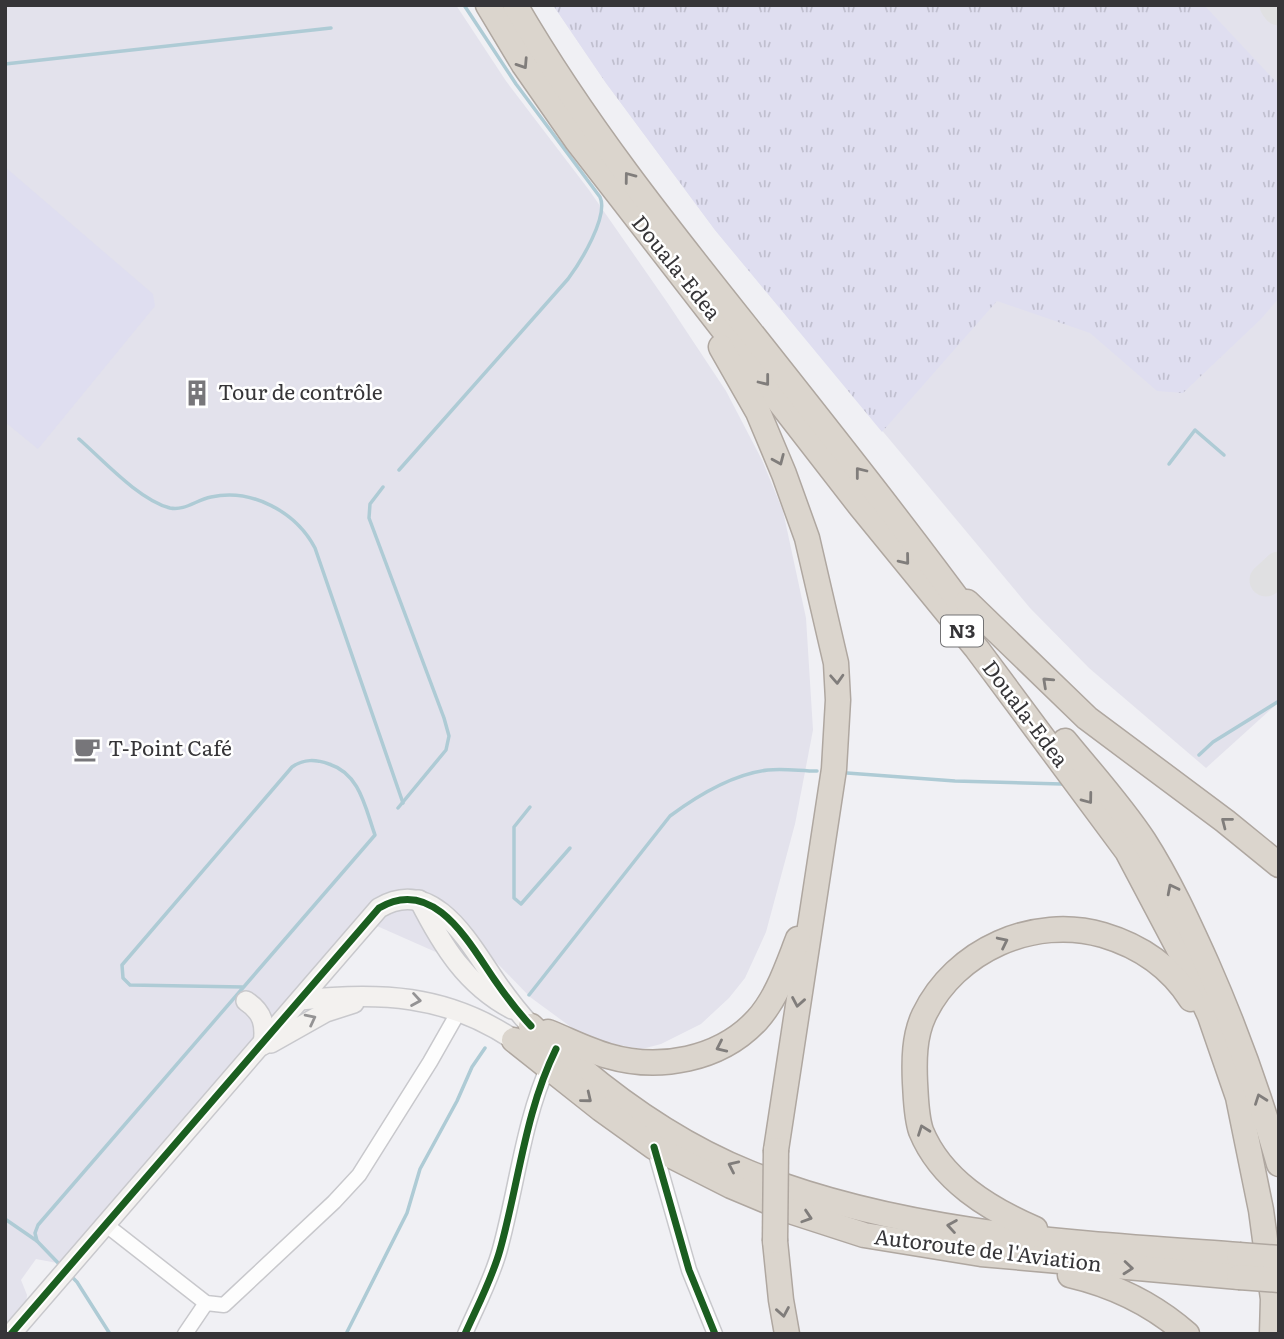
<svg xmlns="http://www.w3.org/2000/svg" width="1284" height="1339" font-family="Literata,serif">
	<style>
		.built { fill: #e3e2ec }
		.grass { fill: url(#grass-tufts) }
		.park { fill: #dfdef0 }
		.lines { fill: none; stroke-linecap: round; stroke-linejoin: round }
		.stream { stroke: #aecbd5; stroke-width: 3.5 }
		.taxiway { stroke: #e0e0e2; stroke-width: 33 }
		.street-casing { stroke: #c8c8cc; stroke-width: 17 }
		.secondary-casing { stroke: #c8c8cc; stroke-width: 22 }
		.highway-casing { stroke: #afa7a0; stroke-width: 27 }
		.street { stroke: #fdfdfd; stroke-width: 14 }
		.secondary { stroke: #f3f1ef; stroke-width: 19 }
		.highway { stroke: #dbd5cd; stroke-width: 24 }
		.highway-bridge-casing { stroke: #afa7a0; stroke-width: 27; stroke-linecap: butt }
		.highway-bridge { stroke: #dbd5cd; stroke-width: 24 }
		.cycleway-casing { stroke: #fff; stroke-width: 11 }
		.cycleway { stroke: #1b5e20; stroke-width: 7 }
		.oneway { stroke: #807d7b }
		.oneway2 { stroke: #949394 }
		.labels { text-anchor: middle; stroke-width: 5; stroke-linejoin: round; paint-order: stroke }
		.shield { fill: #fff; stroke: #727274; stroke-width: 2 }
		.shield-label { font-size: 19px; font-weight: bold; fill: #363538 }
		.street-label { font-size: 21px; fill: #363538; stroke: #fff }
		.poi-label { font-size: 21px; fill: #363538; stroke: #fff; text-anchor: start }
	</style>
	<defs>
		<pattern id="grass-tufts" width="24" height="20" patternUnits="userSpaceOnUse" patternTransform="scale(1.75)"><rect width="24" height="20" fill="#dfdef0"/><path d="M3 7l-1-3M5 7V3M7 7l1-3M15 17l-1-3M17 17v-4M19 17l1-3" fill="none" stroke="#c0bfcf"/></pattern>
	</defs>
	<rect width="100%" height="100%" fill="#f0f0f4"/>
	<g class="built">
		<path d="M5 5H456L506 81 589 190 669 305 726 391 762 460 783 511 806 618 813 730 795 824 766 932 745 978 729 998 701 1024 661 1044 642 1049 607 1043 575 1030 530 997 496 962 477 939 447 957 377 926 341 957 65 1259 57 1263 36 1259 21 1280 27 1295 26 1304 5 1326Z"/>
		<path d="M553 5H1279V702L1206 768 1089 668 1030 608 715 230 606 83Z"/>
	</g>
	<path class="grass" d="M553 5H1204L1279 85V298L1261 319 1183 393 1157 391 1090 333 997 301 882 432 715 230 606 83Z"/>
	<path class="park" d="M5 167 153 294 155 306 38 449 5 422Z"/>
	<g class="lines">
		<g class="stream">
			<path d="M5 64 331 28"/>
			<path d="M79 439C103 460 139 500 170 508 185 511 196 500 211 497 252 488 296 512 315 548L403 803"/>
			<path d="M1169 464 1195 430 1224 455"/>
			<path d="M399 470 568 279C580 263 609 216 600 197L516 84 464 5"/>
			<path d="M383 487 370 504 369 518 444 718 449 736 446 750 398 808"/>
			<path d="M1199 755 1213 742 1279 701"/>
			<path d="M847 773 955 781 1062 784"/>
			<path d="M530 807 514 827V898L521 904 570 848"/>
			<path d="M529 995 670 816C697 796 733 774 768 770 783 768 801 771 817 771"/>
			<path d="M5 1219 37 1241 62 1267"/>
			<path d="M37 1241 35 1233 38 1225 375 835C365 807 360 774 329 764 315 759 304 759 292 767L122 965 123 978 130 985 243 987"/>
			<path d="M70 1275 77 1282 110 1334"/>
			<path d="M346 1334 407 1213 420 1169 457 1101 472 1067 485 1048"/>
		</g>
		<g class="taxiway">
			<path d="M1276 5 1279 9"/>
			<path d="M1266 580 1279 568"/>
		</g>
		<g class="street-casing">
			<g id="street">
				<path d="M654 1147 689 1270 715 1334"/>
				<path d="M105 1224 206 1303 224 1305 334 1202 359 1175 430 1062 459 1011"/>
				<path d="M185 1334 206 1303"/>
				<path d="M465 1334C477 1306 492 1279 500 1249 517 1187 523 1121 550 1062"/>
			</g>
		</g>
		<g class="secondary-casing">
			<g id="secondary">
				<path d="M419 900C442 945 466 985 512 1009"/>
				<path d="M300 1000C379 992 446 994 514 1040"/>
				<path d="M246 1001C263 1012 266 1025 263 1045"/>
				<path d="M271 1043 326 1012 354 1003"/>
				<path d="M11 1334 379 908C433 876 468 941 494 979 505 995 517 1011 531 1026"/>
			</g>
		</g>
		<g class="highway-casing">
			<g id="highway">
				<path d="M488 5 524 65 577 141 861 507 977 649 1127 851 1183 957 1210 1016 1238 1097 1261 1210 1273 1299 1272 1334"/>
				<path d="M515 5C585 126 673 235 760 344 832 435 904 526 973 620"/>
				<path d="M721 347 758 412 784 474 807 538 836 663 838 700 834 769 776 1150"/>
				<path d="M967 602 1087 718 1225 821 1279 865"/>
				<path d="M1065 741C1092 774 1121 806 1144 841 1169 880 1188 922 1207 964 1236 1030 1260 1096 1279 1164"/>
				<path d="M531 1026C546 1041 563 1054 579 1067 630 1110 687 1148 749 1173 904 1235 1075 1243 1239 1255"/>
				<path d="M548 1032C568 1040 587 1050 608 1056 659 1071 720 1060 757 1020 777 998 787 967 798 939"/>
				<path d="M514 1040 601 1109 654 1147 731 1186 793 1212 864 1235 981 1254 1239 1277"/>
				<path d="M1035 1229C989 1209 941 1180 921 1131 916 1116 916 1098 915 1083 914 1061 914 1036 924 1015 955 950 1034 915 1103 935 1140 946 1170 966 1191 999"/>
				<path d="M775 1241 781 1300 787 1334"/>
				<path d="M1070 1275C1113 1285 1154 1305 1187 1334"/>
			</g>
		</g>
		<use href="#street" class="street"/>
		<use href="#secondary" class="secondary"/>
		<use href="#highway" class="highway"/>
		<g class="highway-bridge-casing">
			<g id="highway-bridge">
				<path d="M775 1241 776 1150"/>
				<path d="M1239 1255 1279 1258"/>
				<path d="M1239 1277 1279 1280"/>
			</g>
		</g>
		<use href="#highway-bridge" class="highway-bridge"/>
		<g class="cycleway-casing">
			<g id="cycleway">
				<path d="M654 1147 689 1270 715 1334"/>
				<path d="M11 1334 379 908C433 876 468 941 494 979 505 995 517 1011 531 1026"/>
				<path d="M465 1334C477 1307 492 1279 500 1250 519 1182 525 1112 556 1049"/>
			</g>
		</g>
		<use href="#cycleway" class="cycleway"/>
	</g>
	<defs><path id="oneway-chevron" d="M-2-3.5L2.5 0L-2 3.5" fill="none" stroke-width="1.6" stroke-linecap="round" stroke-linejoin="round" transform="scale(1.75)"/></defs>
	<g class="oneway">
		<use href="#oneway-chevron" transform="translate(523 64) rotate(57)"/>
		<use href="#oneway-chevron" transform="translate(629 177) rotate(-127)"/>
		<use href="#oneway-chevron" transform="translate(765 381) rotate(52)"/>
		<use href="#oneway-chevron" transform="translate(779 460) rotate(67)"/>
		<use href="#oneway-chevron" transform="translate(860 472) rotate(-128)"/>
		<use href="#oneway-chevron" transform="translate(905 560) rotate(51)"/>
		<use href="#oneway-chevron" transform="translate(837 679) rotate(87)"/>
		<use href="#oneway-chevron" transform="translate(1047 682) rotate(-137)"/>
		<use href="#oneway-chevron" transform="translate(1088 799) rotate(53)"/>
		<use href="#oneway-chevron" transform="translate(1226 822) rotate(-142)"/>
		<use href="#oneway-chevron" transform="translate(1172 889) rotate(-117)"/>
		<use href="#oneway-chevron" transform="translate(1003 942) rotate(-26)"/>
		<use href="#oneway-chevron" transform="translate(798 1002) rotate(100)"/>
		<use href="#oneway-chevron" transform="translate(721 1047) rotate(155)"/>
		<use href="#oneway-chevron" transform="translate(587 1098) rotate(39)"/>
		<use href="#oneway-chevron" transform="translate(1260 1099) rotate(-110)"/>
		<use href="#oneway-chevron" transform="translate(923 1130) rotate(-110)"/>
		<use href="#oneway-chevron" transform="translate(733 1166) rotate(-155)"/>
		<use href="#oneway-chevron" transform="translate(807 1217) rotate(18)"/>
		<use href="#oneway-chevron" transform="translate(952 1226) rotate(-171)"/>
		<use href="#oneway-chevron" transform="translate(1128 1268) rotate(5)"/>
		<use href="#oneway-chevron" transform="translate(783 1312) rotate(80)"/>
	</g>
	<g class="oneway2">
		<use href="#oneway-chevron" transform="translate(416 1000) rotate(9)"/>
		<use href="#oneway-chevron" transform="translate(311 1019) rotate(-27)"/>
	</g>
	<defs>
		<g id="building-bare" transform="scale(2.1)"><path d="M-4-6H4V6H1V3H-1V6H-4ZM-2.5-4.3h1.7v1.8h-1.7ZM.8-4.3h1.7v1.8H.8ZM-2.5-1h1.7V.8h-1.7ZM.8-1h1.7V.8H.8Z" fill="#77767a" stroke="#fff" stroke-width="2.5" paint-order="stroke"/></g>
		<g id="cafe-bare" transform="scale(2.1)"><path d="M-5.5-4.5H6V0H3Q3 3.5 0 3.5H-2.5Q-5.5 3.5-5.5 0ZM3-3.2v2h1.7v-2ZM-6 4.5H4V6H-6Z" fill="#77767a" stroke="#fff" stroke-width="2.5" paint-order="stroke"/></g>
	</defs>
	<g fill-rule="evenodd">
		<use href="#building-bare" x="197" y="393"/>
		<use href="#cafe-bare" x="87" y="749"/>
	</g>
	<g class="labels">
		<rect class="shield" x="941" y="615.5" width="42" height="31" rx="5"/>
		<g class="shield-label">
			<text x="962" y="638">N3</text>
		</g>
		<g class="street-label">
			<text transform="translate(676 268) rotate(51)" y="7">Douala-Edea</text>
			<text transform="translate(1025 714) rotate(53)" y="7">Douala-Edea</text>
			<text transform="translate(988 1251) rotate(7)" y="7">Autoroute de l'Aviation</text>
		</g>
		<g class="poi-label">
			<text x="218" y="400">Tour de contrôle</text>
			<text x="108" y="756">T-Point Café</text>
		</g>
	</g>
	<rect width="1284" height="1339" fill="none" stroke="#363538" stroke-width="14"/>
</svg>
